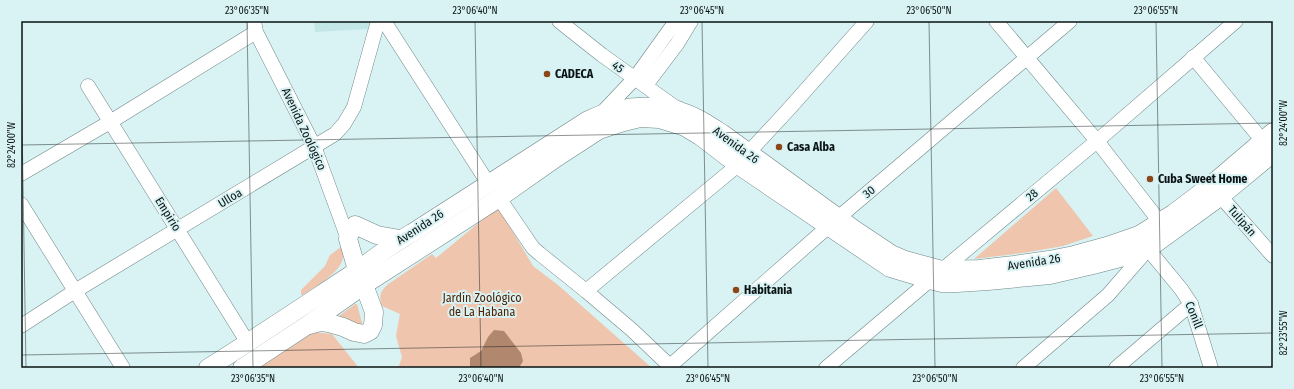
<svg xmlns="http://www.w3.org/2000/svg" width="1294" height="389" font-family="'Fira Sans Condensed',sans-serif">
	<style>
		.built { fill: #c3e6e7 }
		.green { fill: #efc5ad }
		.water { fill: #b1876e }
		.lines { fill: none; stroke-linecap: round; stroke-linejoin: round }
		.minor-casing { stroke: #6f8687; stroke-width: 15 }
		.major-casing { stroke: #6f8687; stroke-width: 19 }
		.minor { stroke: #fff; stroke-width: 14 }
		.major { stroke: #fff; stroke-width: 18 }
		.ticks { fill: none; stroke: #0a1313; stroke-width: 1; stroke-opacity: 0.45 }
		.poi-dot { fill: #8a4718; stroke: #d9f2f3; stroke-width: 1.5 }
		.labels { text-anchor: middle; stroke-width: 4; stroke-linejoin: round; paint-order: stroke }
		.street-label { font-size: 12px; fill: #0a1313; stroke: #d9f2f3 }
		.poi-label { font-size: 12px; font-weight: bold; fill: #0a1313; stroke: #d9f2f3; text-anchor: start }
		.park-label { font-size: 12px; fill: #4d2305; stroke: #d9f2f3 }
		.neatline { fill: none; stroke: #0a1313; stroke-width: 1.5 }
		.ticks-label { font-size: 10px; text-anchor: middle; fill: #0a1313 }
	</style>
	<rect width="100%" height="100%" fill="#d9f2f3"/>
	<path class="built" d="M314 21H371L368 29 315 32Z"/>
	<g class="green">
		<path d="M1056 188 1093 236 1063 246 1023 253 974 259Z"/>
		<path d="M498 207 533 266 558 285 652 368H391L399 366 402 357 396 336 400 314 382 306C379 296 380 292 387 285L432 254 436 258Z"/>
		<path d="M341 247C342 250 343 254 343 256 342 273 315 286 303 295L301 294V290L325 266 330 255Z"/>
		<path d="M355 304H357L362 323V325L337 318 339 316Z"/>
		<path d="M314 332 332 334 359 368H259Z"/>
	</g>
	<path class="water" d="M494 330 504 331 521 353 523 361 519 368H470V358L481 351 488 337Z"/>
	<g class="lines">
		<g class="minor-casing">
			<g id="minor">
				<path d="M254 21 256 32 314 146 348 239"/>
				<path d="M384 21 488 183"/>
				<path d="M559 21 602 55 679 110"/>
				<path d="M996 21 1097 141 1160 222"/>
				<path d="M1193 57 1262 140"/>
				<path d="M646 85 677 44 691 21"/>
				<path d="M88 86 248 343"/>
				<path d="M601 114 635 78 676 21"/>
				<path d="M748 153 788 110 867 21"/>
				<path d="M21 174 110 122 256 32"/>
				<path d="M1215 190 1273 256"/>
				<path d="M499 198 533 248 540 254 586 291 632 330 672 368"/>
				<path d="M21 204 123 368"/>
				<path d="M586 291 738 165"/>
				<path d="M21 326 75 291 335 134 344 124 354 107 378 21"/>
				<path d="M670 366 838 218 1070 21"/>
				<path d="M826 368 942 270 1097 141 1236 21"/>
				<path d="M1023 368 1108 295 1148 249 1181 289 1191 304 1211 368"/>
				<path d="M1116 368 1191 304"/>
			</g>
		</g>
		<g class="major-casing">
			<g id="major">
				<path d="M309 325 320 322 329 323 343 327 354 332 364 334 370 331 373 325 374 312 364 285 357 270 348 239 351 230 355 225 377 235 400 239"/>
				<path d="M208 368C256 338 302 307 349 276 370 262 390 245 412 233L588 120C613 108 638 104 665 108 670 109 676 109 680 111 696 116 709 125 723 134L855 230 891 254 905 260 942 270 979 269 1014 265 1049 260 1074 255 1107 246 1139 235 1174 213 1211 185 1273 132"/>
				<path d="M242 368 306 326 364 285 499 198 556 158 599 130 624 122 640 118 659 119 685 127 700 136 738 165 890 268 930 280 942 283H957L988 281 1050 275 1093 265 1135 254 1148 249 1221 196 1273 153"/>
			</g>
		</g>
		<use href="#minor" class="minor"/>
		<use href="#major" class="major"/>
	</g>
	<path class="ticks" d="M247 21 253 368M475 21 481 368M702 21 708 368M929 21 935 368M1156 21 1162 368M21 61 26 368M21 145 1273 123M21 355 1273 333"/>
	<g class="poi-dot">
		<circle cx="547" cy="74" r="4"/>
		<circle cx="779" cy="147" r="4"/>
		<circle cx="1150" cy="179" r="4"/>
		<circle cx="736" cy="290" r="4"/>
	</g>
	<g class="labels">
		<g class="street-label">
			<text transform="translate(618 67) rotate(36)" y="4">45</text>
			<text transform="translate(304 129) rotate(65)" y="4">Avenida Zoológico</text>
			<text transform="translate(736 145) rotate(36)" y="4">Avenida 26</text>
			<text transform="translate(869 192) rotate(-40)" y="4">30</text>
			<text transform="translate(1032 195) rotate(-40)" y="4">28</text>
			<text transform="translate(230 198) rotate(-31)" y="4">Ulloa</text>
			<text transform="translate(168 214) rotate(58)" y="4">Empirio</text>
			<text transform="translate(1242 221) rotate(49)" y="4">Tulipán</text>
			<text transform="translate(420 227) rotate(-33)" y="4">Avenida 26</text>
			<text transform="translate(1034 262) rotate(-9)" y="4">Avenida 26</text>
			<text transform="translate(1194 315) rotate(68)" y="4">Conill</text>
		</g>
		<g class="poi-label">
			<text x="555" y="78">CADECA</text>
			<text x="787" y="151">Casa Alba</text>
			<text x="1158" y="183">Cuba Sweet Home</text>
			<text x="744" y="294">Habitania</text>
		</g>
		<g class="park-label">
			<text x="482" y="302">Jardín Zoológico<tspan x="482" dy="14">de La Habana</tspan></text>
		</g>
	</g>
	<rect width="1294" height="389" fill="none" stroke="#d9f2f3" stroke-width="44"/>
	<rect x="22" y="22" width="1250" height="345" class="neatline"/>
	<g class="ticks-label">
		<text x="247" y="14">23°06'35"N</text>
		<text x="475" y="14">23°06'40"N</text>
		<text x="702" y="14">23°06'45"N</text>
		<text x="929" y="14">23°06'50"N</text>
		<text x="1156" y="14">23°06'55"N</text>
		<text transform="translate(1283 123) rotate(-90)" y="4">82°24'00"W</text>
		<text transform="translate(11 145) rotate(-90)" y="4">82°24'00"W</text>
		<text transform="translate(1283 333) rotate(-90)" y="4">82°23'55"W</text>
		<text x="253" y="382">23°06'35"N</text>
		<text x="481" y="382">23°06'40"N</text>
		<text x="708" y="382">23°06'45"N</text>
		<text x="935" y="382">23°06'50"N</text>
		<text x="1162" y="382">23°06'55"N</text>
	</g>
</svg>
